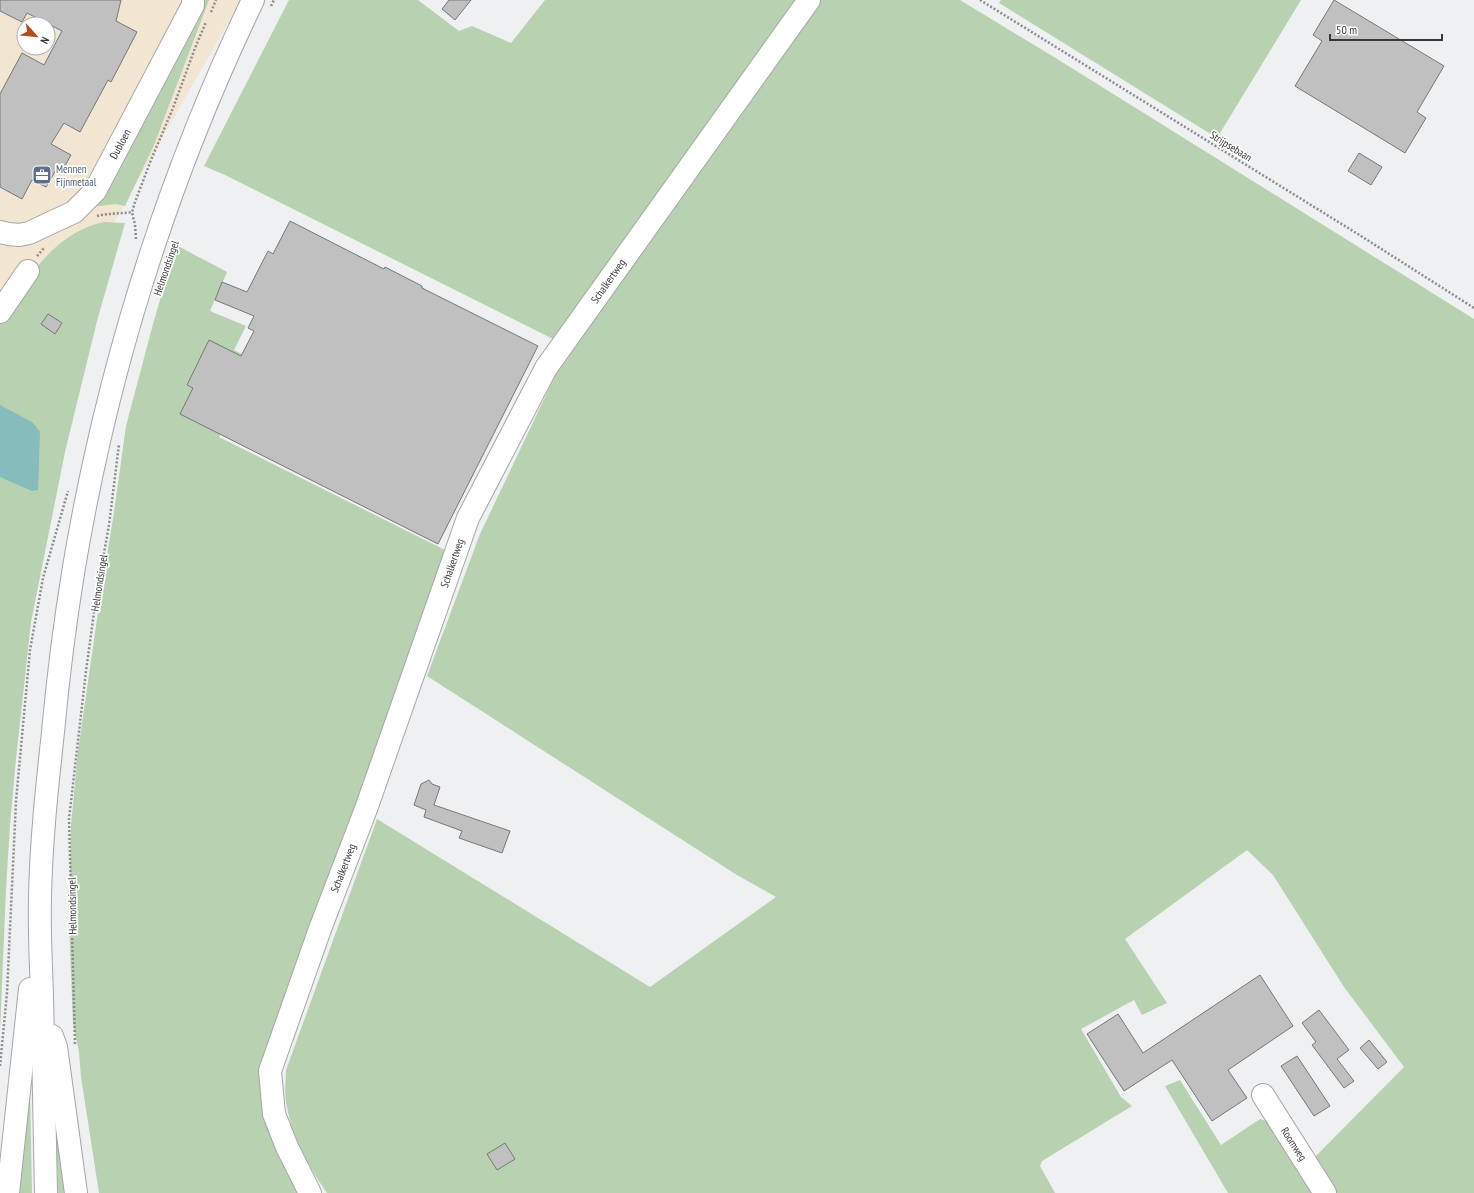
<svg xmlns="http://www.w3.org/2000/svg" width="1474" height="1193" font-family="'PT Sans Narrow',sans-serif">
	<style>
		.industrial { fill: #f2e5d1; fill-rule: evenodd }
		.green { fill: #b7d1b1 }
		.water { fill: #87bcbd }
		.building { fill: #c0c0c1; stroke: #777778 }
		.lines { fill: none; stroke-linecap: round; stroke-linejoin: round }
		.minor-casing { stroke: #a5a5a7; stroke-width: 24 }
		.major-casing { stroke: #a5a5a7; stroke-width: 24 }
		.path { stroke: #8a8b8c; stroke-width: 2.5; stroke-dasharray: 2 2; stroke-linecap: butt }
		.minor { stroke: #fff; stroke-width: 22 }
		.major { stroke: #fff; stroke-width: 22 }
		.labels { text-anchor: middle; stroke-width: 3.5; stroke-linejoin: round; paint-order: stroke }
		.street-label { font-size: 11px; fill: #363737; stroke: #fff }
		.service-label { font-size: 11px; fill: #4e5e75; stroke: #fff; text-anchor: start }
	</style>
	<rect width="100%" height="100%" fill="#eff0f2"/>
	<path class="industrial" d="M0 0H241L80 282 0 397ZM24 24H48V48H24Z"/>
	<g class="green">
		<path d="M203 0H209L154 145 125 206 116 204 91 207Z"/>
		<path d="M289 0H418L459 31 472 26 511 43 545 0H796L553 339 225 175 204 166Z"/>
		<path d="M816 0H960L1054 57 1474 319V1193H1335L1314 1158 1404 1067 1344 987 1273 875 1247 850 1125 939 1167 1003 1142 1015 1134 1000 1081 1029 1121 1097 1132 1106 1042 1161 1040 1166 1055 1193H327C308 1166 290 1133 286 1101 284 1091 286 1080 286 1070L377 819 650 987 776 897 737 875 427 676 480 534 557 372Z"/>
		<path d="M1001 0H1301L1217 138 999 3Z"/>
		<path d="M104 222 125 223 97 321 65 452 31 622 16 759 10 825 6 889 0 1032V321C23 287 43 249 81 230 88 226 96 224 104 222Z"/>
		<path d="M176 245 227 272 210 311 246 326 234 350 258 362 219 437 447 551 262 1086V1106L264 1115 300 1193H99L81 1077 79 1052 73 1023 69 920 71 825 78 751 100 598 114 512 126 426 153 324Z"/>
		<path d="M29 1038 32 1193H14Z"/>
		<path d="M1180 1080 1221 1145 1260 1119 1276 1124 1318 1193H1228L1165 1086Z"/>
		<path d="M56 1129 67 1193H58Z"/>
	</g>
	<path class="water" d="M0 405 32 422 40 432 38 490 32 491 0 477Z"/>
	<g class="building">
		<path d="M0 0H121L116 21 137 32 111 82 108 80 80 132 64 123 51 144 71 155 61 173 56 170 46 187 32 180 22 199 0 187V94L22 53 44 65 62 31 27 13 22 22 0 11Z"/>
		<path d="M449 0H471L455 20 442 9Z"/>
		<path d="M1334 0 1444 66 1417 112 1426 118 1405 153 1295 86 1322 41 1313 35Z"/>
		<path d="M1359 153 1382 167 1371 185 1348 171Z"/>
		<path d="M290 221 384 269 385 267 422 286V288L538 346 438 544 180 414 193 388 187 385 209 340 241 356 254 331 248 328 254 316 215 300 222 282 247 292 268 251 273 254Z"/>
		<path d="M48 314 62 323 55 334 41 324Z"/>
		<path d="M429 780 432 784 440 787 434 805 510 831 502 853 459 838 462 831 424 817 426 810 414 805 421 784Z"/>
		<path d="M1260 975 1293 1026 1228 1070 1247 1098 1212 1121 1172 1060 1124 1091 1087 1034 1118 1014 1143 1053Z"/>
		<path d="M1319 1010 1349 1050 1337 1059 1354 1081 1344 1088 1312 1045 1316 1042 1302 1023Z"/>
		<path d="M1369 1040 1387 1062 1378 1069 1360 1048Z"/>
		<path d="M1297 1056 1330 1106 1314 1116 1281 1066Z"/>
		<path d="M505 1143 515 1159 497 1170 487 1154Z"/>
	</g>
	<g class="lines">
		<g class="minor-casing">
			<g id="minor">
				<path d="M0 232 9 234 19 235 29 233 74 212 95 191 193 5V0"/>
				<path d="M0 312 28 271"/>
				<path d="M1263 1095 1325 1193"/>
				<path d="M310 1193 287 1147 274 1114 270 1071 320 929 366 809 468 518 546 368 809 0"/>
			</g>
		</g>
		<g class="major-casing">
			<g id="major">
				<path d="M52 1036 56 1047 76 1193"/>
				<path d="M8 1193 30 989"/>
				<path d="M46 1193C45 1127 43 1062 42 996 41 963 39 930 40 898 41 842 47 787 53 732 58 677 65 622 74 567 107 371 167 179 253 0"/>
			</g>
		</g>
		<g class="path">
			<path d="M980 0 1361 236 1474 308"/>
			<path d="M271 6 274 0"/>
			<path d="M211 12 216 0"/>
			<path d="M97 216C109 213 120 214 132 212"/>
			<path d="M136 239 135 225 132 212 135 202 151 160 173 108 195 48 206 22"/>
			<path d="M37 256 45 247"/>
			<path d="M75 1044 69 819 86 671 96 598 109 525 119 444"/>
			<path d="M0 1066 7 993 16 801 30 650 43 578 68 491"/>
		</g>
		<use href="#minor" class="minor"/>
		<use href="#major" class="major"/>
	</g>
	<defs>
		<g id="office-square" transform="scale(1)"><rect x="-9" y="-9" width="18" height="18" rx="4" fill="#5c6f8a" stroke="#fff"/><path d="M-6-3h4V-5.5h4V-3h4V5H-6ZM-1-4.5V-3h2v-1.5ZM-6 0V1H6V0Z" fill="#fff"/></g>
	</defs>
	<g fill-rule="evenodd">
		<use href="#office-square" x="42" y="175"/>
	</g>
	<g class="labels">
		<g class="street-label">
			<text transform="translate(120 144) rotate(-62)" y="4">Dubloen</text>
			<text transform="translate(1231 146) rotate(32)" y="4">Strijpsebaan</text>
			<text transform="translate(166 268) rotate(-71)" y="4">Helmondsingel</text>
			<text transform="translate(608 281) rotate(-55)" y="4">Schalkertweg</text>
			<text transform="translate(452 563) rotate(-71)" y="4">Schalkertweg</text>
			<text transform="translate(99 583) rotate(-81)" y="4">Helmondsingel</text>
			<text transform="translate(343 868) rotate(-69)" y="4">Schalkertweg</text>
			<text transform="translate(72 906) rotate(-91)" y="4">Helmondsingel</text>
			<text transform="translate(1294 1144) rotate(57)" y="4">Roomweg</text>
		</g>
		<g class="service-label">
			<text x="56" y="173">Mennen<tspan x="56" dy="13">Fijnmetaal</tspan></text>
		</g>
	</g>
	<g transform="translate(36 36) rotate(117)"><circle r="19" fill="#ffffff" stroke="#afafaf"/>
	<path d="M0-3L7 15L0 10L-7 15Z" fill="#b24d1c"/>
	<text y="-6" font-size="11" font-weight="bold" text-anchor="middle" fill="#363737">N</text>
	</g>
	<path d="M1330 34v6h112v-6" fill="none" stroke="#363737" stroke-width="2"/>
	<text x="1336" y="34" font-size="12" fill="#363737" stroke="#ffffff" stroke-width="3" paint-order="stroke">50 m</text>
</svg>
